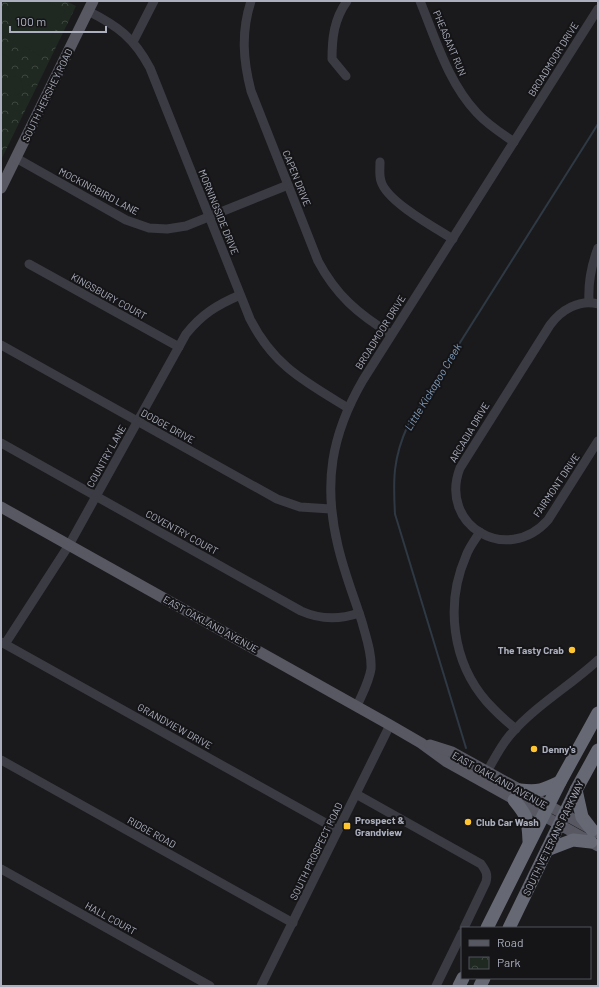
<svg xmlns="http://www.w3.org/2000/svg" width="599" height="987" font-family="Barlow,sans-serif">
	<style>
		.park { fill: url(#park-crowns) }
		.pitch { fill: #1f2921 }
		.lines { fill: none; stroke-linecap: round; stroke-linejoin: round }
		.stream { stroke: #2e3943; stroke-width: 2 }
		.minor { stroke: #3b3c43; stroke-width: 9 }
		.major { stroke: #575862; stroke-width: 11 }
		.highway { stroke: #666974; stroke-width: 13 }
		.poi-dot { fill: #ffc530; stroke: #151518; stroke-width: 1.5 }
		.labels { text-anchor: middle; stroke-width: 4; stroke-linejoin: round; paint-order: stroke }
		.street-label { font-size: 10px; fill: #acb0be; stroke: #151518 }
		.poi-label { font-size: 10px; font-weight: bold; fill: #acb0be; stroke: #151518; text-anchor: start }
		.water-label { font-size: 11px; font-style: italic; fill: #809cbb; stroke: #151518 }
	</style>
	<defs>
		<pattern id="park-crowns" width="20" height="18" patternUnits="userSpaceOnUse"><rect width="20" height="18" fill="#1f2921"/><path d="M2 6a3 3 0 1 1 6 0M12 15a3 3 0 1 1 6 0" fill="none" stroke="#3d463f"/></pattern>
	</defs>
	<rect width="100%" height="100%" fill="#1a1a1d"/>
	<path class="park" d="M1 1H66L76 6 1 160Z"/>
	<g class="pitch">
		<path d="M9 1H46L65 10 42 57C17 43 4 32 9 1Z"/>
		<path d="M1 53 10 58 1 74Z"/>
		<circle cx="13" cy="86" r="10"/>
	</g>
	<g class="lines">
		<path class="stream" d="M466 748 395 514C393 479 393 458 408 425L598 124"/>
		<g class="minor">
			<path d="M251 1C241 32 243 60 251 91L318 261C336 295 358 314 391 334"/>
			<path d="M420 1C436 40 448 82 477 113 488 125 501 133 514 142"/>
			<path d="M88 11C118 26 134 38 150 68L250 319C274 366 304 381 348 408"/>
			<path d="M133 42 154 1"/>
			<path d="M346 76 332 59C332 38 334 19 347 1"/>
			<path d="M16 158 126 220 149 228 167 229 186 226 288 185"/>
			<path d="M380 162C380 168 379 175 381 181 386 201 435 228 453 239"/>
			<path d="M29 264 179 347"/>
			<path d="M589 302C588 283 591 266 598 248"/>
			<path d="M598 304C579 299 561 310 550 325L460 468C438 525 507 566 548 520L598 441"/>
			<path d="M1 345 277 499 300 507 331 509"/>
			<path d="M1 443 301 611C321 620 339 620 359 613"/>
			<path d="M480 532C475 540 469 547 466 556 445 604 452 662 487 702 496 712 506 721 516 729"/>
			<path d="M1 642 338 830"/>
			<path d="M5 644 69 545 186 334C202 314 217 305 240 295"/>
			<path d="M357 706C362 694 369 682 371 669 372 653 366 637 362 622 354 597 344 572 338 546 323 484 331 435 363 380L598 9"/>
			<path d="M1 760 293 923"/>
			<path d="M484 777C492 763 500 747 510 735 536 705 570 686 598 660"/>
			<path d="M356 794 481 864C486 871 488 874 486 882L464 928"/>
			<path d="M1 869 210 986"/>
			<path d="M261 986 390 725"/>
			<path d="M436 986 462 933"/>
		</g>
		<g class="major">
			<path d="M1 188 93 1"/>
			<path d="M1 507 390 725 421 743 447 762 598 846"/>
			<path d="M430 745 452 752 598 833"/>
		</g>
		<g class="highway">
			<path d="M520 790C539 792 543 790 560 782"/>
			<path d="M576 790 582 817 592 830"/>
			<path d="M514 800C528 817 528 819 529 841"/>
			<path d="M547 850 573 840 591 842"/>
			<path d="M487 928 560 782 598 713"/>
			<path d="M509 928 576 790 598 750"/>
			<path d="M459 986 463 978"/>
			<path d="M480 986 484 978"/>
		</g>
	</g>
	<g class="poi-dot">
		<circle cx="572" cy="650" r="4"/>
		<circle cx="534" cy="749" r="4"/>
		<circle cx="468" cy="822" r="4"/>
		<rect x="343" y="822" width="8" height="8" rx="2"/>
	</g>
	<g class="labels">
		<g class="street-label">
			<text transform="translate(450 43) rotate(67)" y="4">PHEASANT RUN</text>
			<text transform="translate(553 59) rotate(-58)" y="4">BROADMOOR DRIVE</text>
			<text transform="translate(47 95) rotate(-64)" y="4">SOUTH HERSHEY ROAD</text>
			<text transform="translate(297 178) rotate(68)" y="4">CAPEN DRIVE</text>
			<text transform="translate(99 191) rotate(28)" y="4">MOCKINGBIRD LANE</text>
			<text transform="translate(219 212) rotate(68)" y="4">MORNINGSIDE DRIVE</text>
			<text transform="translate(109 296) rotate(29)" y="4">KINGSBURY COURT</text>
			<text transform="translate(380 332) rotate(-58)" y="4">BROADMOOR DRIVE</text>
			<text transform="translate(168 426) rotate(29)" y="4">DODGE DRIVE</text>
			<text transform="translate(469 432) rotate(-59)" y="4">ARCADIA DRIVE</text>
			<text transform="translate(106 456) rotate(-61)" y="4">COUNTRY LANE</text>
			<text transform="translate(556 485) rotate(-56)" y="4">FAIRMONT DRIVE</text>
			<text transform="translate(182 532) rotate(29)" y="4">COVENTRY COURT</text>
			<text transform="translate(211 624) rotate(29)" y="4">EAST OAKLAND AVENUE</text>
			<text transform="translate(175 726) rotate(29)" y="4">GRANDVIEW DRIVE</text>
			<text transform="translate(500 780) rotate(29)" y="4">EAST OAKLAND AVENUE</text>
			<text transform="translate(152 832) rotate(29)" y="4">RIDGE ROAD</text>
			<text transform="translate(553 838) rotate(-64)" y="4">SOUTH VETERANS PARKWAY</text>
			<text transform="translate(316 851) rotate(-64)" y="4">SOUTH PROSPECT ROAD</text>
			<text transform="translate(111 918) rotate(29)" y="4">HALL COURT</text>
		</g>
		<g class="poi-label">
			<text x="564" y="654" text-anchor="end">The Tasty Crab</text>
			<text x="542" y="753">Denny's</text>
			<text x="355" y="824">Prospect &amp;<tspan x="355" dy="12">Grandview</tspan></text>
			<text x="476" y="826">Club Car Wash</text>
		</g>
		<g class="water-label">
			<text transform="translate(433 387) rotate(-59)" y="4">Little Kickapoo Creek</text>
		</g>
	</g>
	<rect width="599" height="987" fill="none" stroke="#acb0be" stroke-width="4"/>
	<rect x="461" y="927" width="130" height="52" fill="#151518" stroke="#51535a"/>
	<rect x="469" y="940" width="20" height="6" fill="#575862" stroke="#51535a"/>
	<text x="497" y="947" font-size="12" fill="#acb0be">Road</text>
	<rect x="469" y="957" width="20" height="12" fill="url(#park-crowns)" stroke="#51535a"/>
	<text x="497" y="967" font-size="12" fill="#acb0be">Park</text>
	<path d="M10 26v6h96v-6" fill="none" stroke="#acb0be" stroke-width="2"/>
	<text x="16" y="26" font-size="12" fill="#acb0be" stroke="#151518" stroke-width="3" paint-order="stroke">100 m</text>
</svg>
